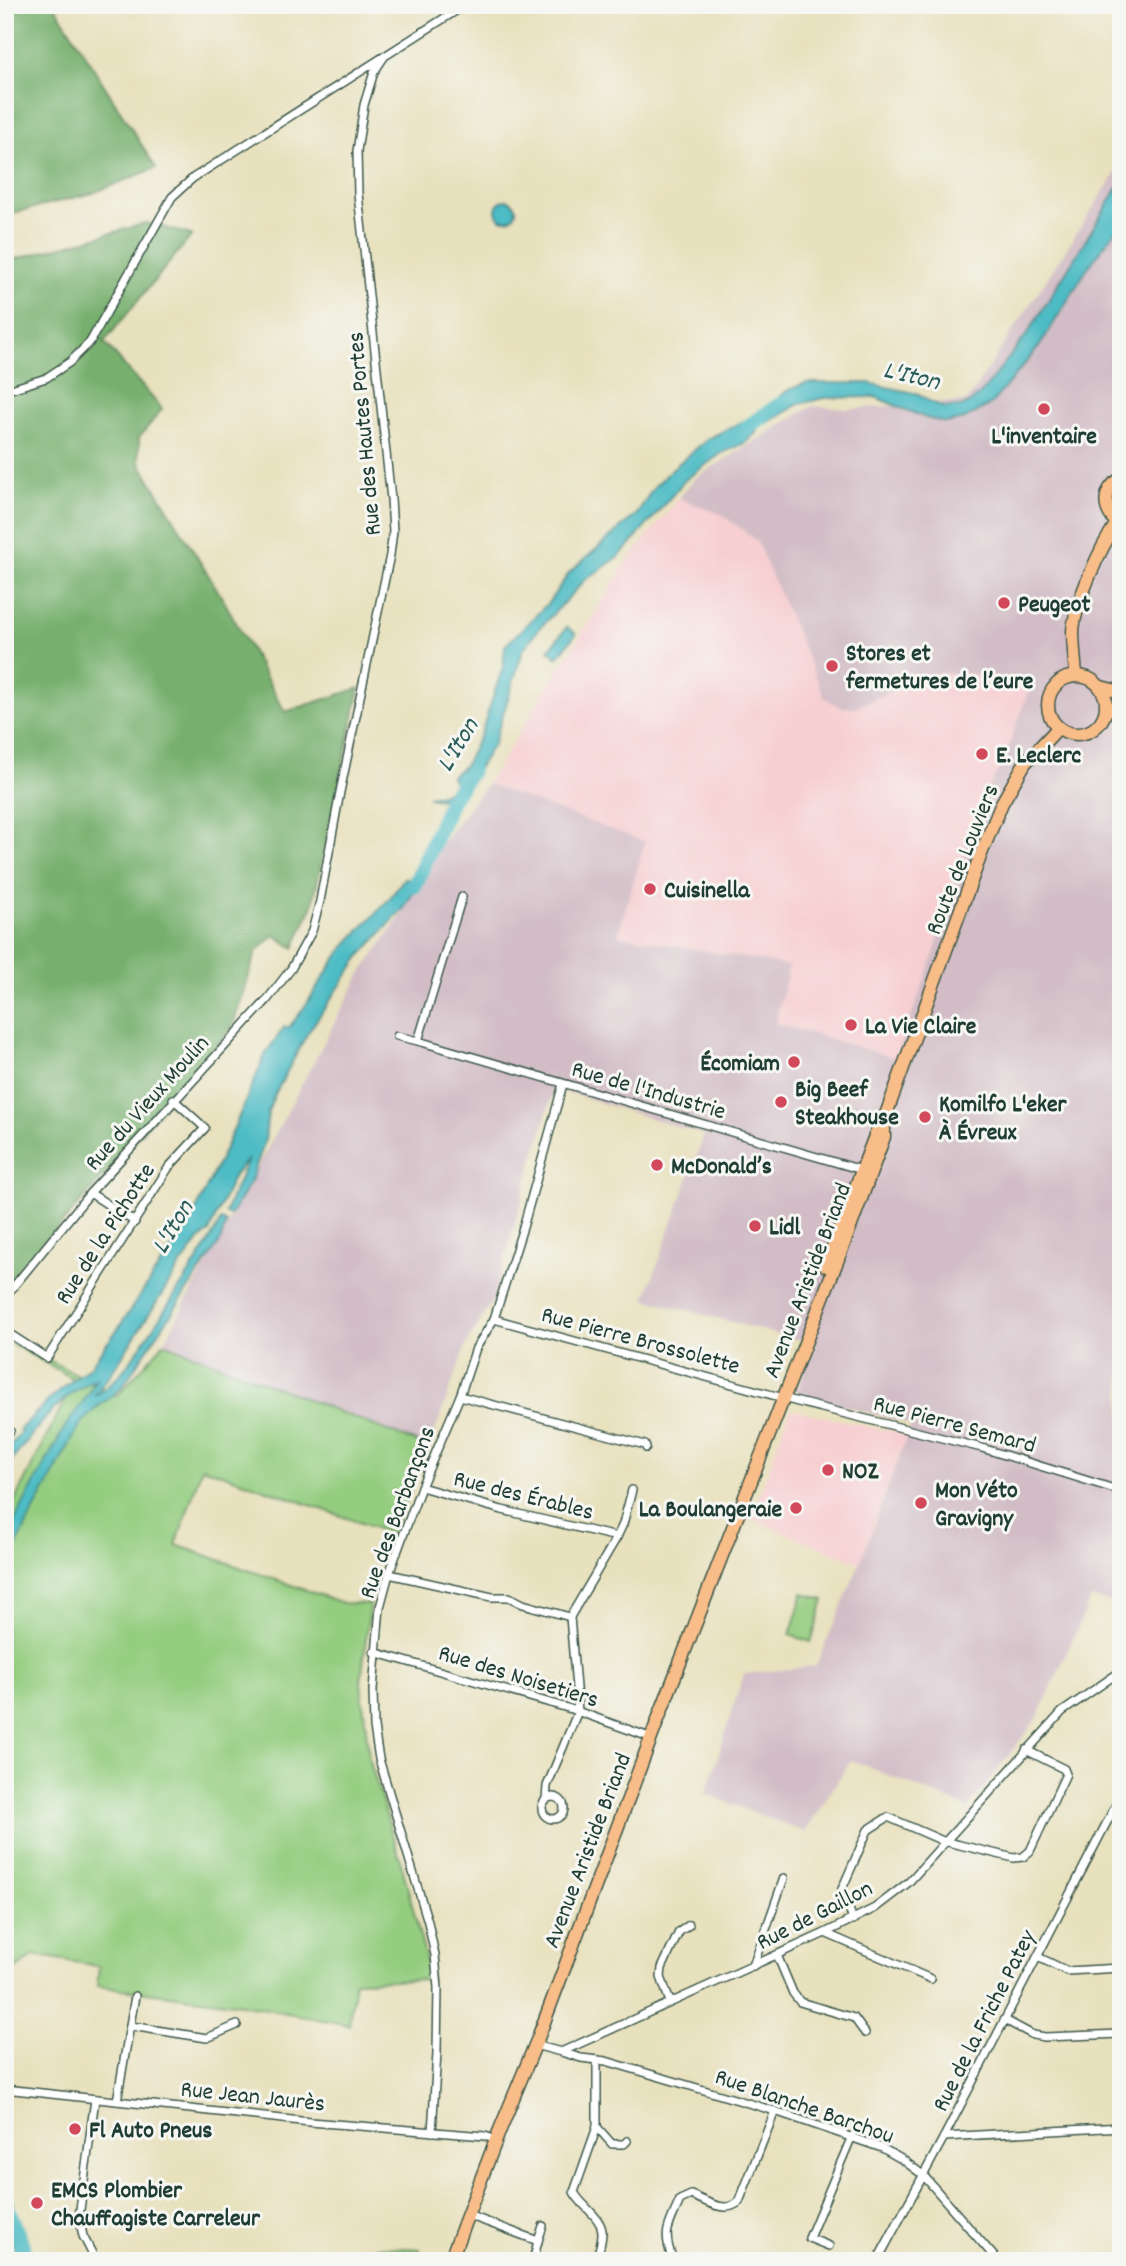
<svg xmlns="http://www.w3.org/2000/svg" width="1126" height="2266" font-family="Dekko,sans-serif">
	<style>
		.built { fill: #f7cfd2 }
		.industrial { fill: #d2bdc6 }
		.green { fill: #94cd80; stroke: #5a855a; stroke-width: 2 }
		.forest { fill: #77b06e; stroke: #4b7651; stroke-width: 2 }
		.water { fill: #4ebcc5; stroke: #367c7c; stroke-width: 2 }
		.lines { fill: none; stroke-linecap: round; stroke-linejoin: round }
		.river { stroke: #4ebcc5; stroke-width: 16 }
		.minor-casing { stroke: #3d5649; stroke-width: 10 }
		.primary-casing { stroke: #3d5649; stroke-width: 15 }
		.trunk-casing { stroke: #3d5649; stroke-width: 15 }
		.minor { stroke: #fff; stroke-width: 7 }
		.primary { stroke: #f8bd88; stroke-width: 12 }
		.trunk { stroke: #f8bd88; stroke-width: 12 }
		.poi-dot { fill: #d1495b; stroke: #f6f6f2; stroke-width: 2.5 }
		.labels { text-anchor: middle; stroke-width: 6; stroke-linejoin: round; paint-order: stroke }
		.street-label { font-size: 24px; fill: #1f3d34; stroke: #f6f6f2 }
		.poi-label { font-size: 24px; font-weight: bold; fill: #1f3d34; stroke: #f6f6f2; text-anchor: start }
		.water-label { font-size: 26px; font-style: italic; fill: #2b5d58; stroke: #f6f6f2 }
	</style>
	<rect width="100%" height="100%" fill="#f6f6f2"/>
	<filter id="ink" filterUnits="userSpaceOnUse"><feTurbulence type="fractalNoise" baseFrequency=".0143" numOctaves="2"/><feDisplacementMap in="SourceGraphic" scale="14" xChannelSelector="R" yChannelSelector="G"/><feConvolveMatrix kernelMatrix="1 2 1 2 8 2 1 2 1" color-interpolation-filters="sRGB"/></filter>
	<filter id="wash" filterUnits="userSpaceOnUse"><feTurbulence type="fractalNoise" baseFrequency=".00686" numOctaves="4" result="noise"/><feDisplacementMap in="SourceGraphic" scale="28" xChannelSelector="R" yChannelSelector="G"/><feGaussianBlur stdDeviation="1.57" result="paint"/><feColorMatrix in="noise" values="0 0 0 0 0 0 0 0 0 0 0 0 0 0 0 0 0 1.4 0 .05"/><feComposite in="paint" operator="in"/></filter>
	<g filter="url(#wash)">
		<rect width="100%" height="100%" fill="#e8e1bd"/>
		<g class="built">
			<path d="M679 498 721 514 756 540 825 697 909 683 938 673 969 674 1032 682 1002 764 978 807 933 957 896 1058 775 1023 788 966 618 935 487 784 628 560Z"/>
			<path d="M790 1409 907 1435 860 1563 751 1519Z"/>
		</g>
		<path class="industrial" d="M1121 165V1605L1091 1598 1038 1717 968 1808 851 1760 805 1832 706 1794 744 1674 816 1666 860 1563 911 1425 796 1392 816 1343 791 1338 645 1299 704 1135 554 1088 493 1300 467 1343 429 1447 164 1343 360 975 398 920 438 848 487 784 645 842 618 935 789 966 775 1023 896 1058 933 957 978 807 1002 764 1032 682 969 674 938 673 909 683 855 708 841 707 825 698 756 540 721 514 679 498 695 478 812 406 847 409 967 401Z"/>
		<g class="green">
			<path d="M5 1333 41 1356 117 1396 164 1343 429 1447 392 1534 202 1467 176 1545 343 1603 370 1604 361 1682 369 1758 402 1866 431 1979 355 1981 349 2025 241 2004 97 1986 99 1966 34 1955 5 1977V1520L75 1380 5 1340Z"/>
			<path d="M803 1593 824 1600 811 1642 790 1635Z"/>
			<path d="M375 2247 420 2249 417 2261H373Z"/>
		</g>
		<g class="forest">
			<path d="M5 5H54L156 168 93 193 5 215Z"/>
			<path d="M147 223 192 235 104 342 162 409 139 438V462L223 599 285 712 360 688 312 907 294 948 274 935 256 952 232 1028 5 1289V262Z"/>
		</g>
		<g class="water">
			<path d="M1121 183V223L1087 269 1039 347 991 404 965 419 946 423 926 418 875 397 824 398 799 404 767 423 761 413 788 390 806 383H868L919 394 929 401 943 407H961L971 402 983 391 1028 333Z"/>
			<circle cx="506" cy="210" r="10"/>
			<path d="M748 419 757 432 745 443 722 453 685 480 630 545 617 558 585 580 538 630 523 650 494 743 464 791 456 789 457 801 428 797C438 796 447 793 455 785L451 776 465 765 481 733 503 667 505 646 548 603 570 572 637 514 653 488 673 468 709 438Z"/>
			<path d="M567 627 576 634 557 658 549 650Z"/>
			<path d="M421 865 428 868 404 908 361 955 307 1034 274 1096 268 1112 265 1140 251 1181 230 1216 225 1213 248 1159 234 1175 209 1232 200 1239 178 1269 114 1369 94 1396C122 1380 139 1348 157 1322 179 1289 203 1255 221 1220L226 1223 220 1242 121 1388 95 1409 80 1425 31 1516 5 1570V1543L19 1512 65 1427 89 1393 96 1379C57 1396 30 1437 5 1470V1452L21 1432 19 1430 51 1398 90 1366 117 1330 194 1214 228 1142 266 1053 285 1026 288 1028C311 1003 325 970 347 944 366 922 389 903 404 878L413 881Z"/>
			<path d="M5 2204 30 2261H19L5 2223Z"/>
		</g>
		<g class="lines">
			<g class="river">
				<path d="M736 435 781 404"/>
				<path d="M415 885 452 798 471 771"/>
				<path d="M5 2202 28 2261"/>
			</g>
		</g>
	</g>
	<g filter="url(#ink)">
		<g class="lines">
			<g class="minor-casing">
				<g id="minor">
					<path d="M5 391 46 378 70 362 90 342 172 197 193 178 465 5"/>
					<path d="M462 897 418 1041 862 1170"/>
					<path d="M397 1036 418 1041"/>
					<path d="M90 1193 135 1222"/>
					<path d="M5 1297 90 1193 267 1000 291 969 312 931 320 901 340 792 390 555 393 531 391 499 358 194 357 151 364 105 374 72 384 57"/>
					<path d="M494 1319 798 1402 982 1448 1121 1491"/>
					<path d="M5 1331 47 1358 169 1167 205 1128 173 1099"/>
					<path d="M460 1396 645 1445 646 1448"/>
					<path d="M5 1428 10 1431"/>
					<path d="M421 1487 502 1510 617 1537"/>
					<path d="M389 1574 492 1597H509L523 1604 570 1617"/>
					<path d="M374 1652 571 1709 652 1738"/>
					<circle cx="553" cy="1808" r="11"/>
					<path d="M546 1800 547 1786 578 1711 570 1617 617 1537 623 1524 632 1490"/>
					<path d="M853 1920 842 1889 868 1830 888 1817 943 1841 1014 1858 1023 1857 1030 1851 1066 1774 1064 1769 1026 1750"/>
					<path d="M825 1933 931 1979"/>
					<path d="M777 1955 793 1993 800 2002 854 2018 865 2033"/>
					<path d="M1038 1957 1067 1971 1121 1968"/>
					<path d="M753 1966 784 1878"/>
					<path d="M670 2002 661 1977 662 1968 679 1932 689 1925"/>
					<path d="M1005 2020 1033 2035 1045 2037 1121 2034"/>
					<path d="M131 2026 207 2038 237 2025"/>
					<path d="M535 2045 561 2052 825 1933 875 1908 909 1882 1062 1712 1121 1671"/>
					<path d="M561 2052 581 2058 606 2061 775 2111 882 2148 903 2160 923 2175 998 2261"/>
					<path d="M5 2089 310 2122 485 2136 496 2140"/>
					<path d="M95 2099 79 2217 83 2236 96 2261"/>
					<path d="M117 2101 135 1996"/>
					<path d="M597 2127 612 2144H624L627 2141"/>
					<path d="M432 2132 437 2053 438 1988 435 1955 428 1922 379 1759 374 1727 373 1690 380 1607 389 1574 421 1487 460 1396 476 1348 494 1319 524 1224 563 1084"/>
					<path d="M944 2137 1121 2127"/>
					<path d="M468 2215 538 2241 543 2226"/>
					<path d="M829 2246 809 2238 852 2136"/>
					<path d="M533 2261 538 2241"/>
					<path d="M597 2261C598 2252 602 2242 602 2233 603 2218 580 2205 574 2192L597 2127V2060"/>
					<path d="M673 2261C662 2231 668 2228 680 2200L691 2195C706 2201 725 2214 739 2202L775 2111"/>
					<path d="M877 2261 944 2137 1121 1795"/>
				</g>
			</g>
			<g class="primary-casing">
				<g id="primary">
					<path d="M1121 479C1101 489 1102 514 1121 525"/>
					<circle cx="1077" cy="705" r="29"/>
					<path d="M1076 676C1075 661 1073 645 1073 631 1075 603 1101 546 1117 523"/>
					<path d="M826 1266 876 1133 884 1120 981 854 1002 803 1025 763 1058 728"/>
					<path d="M450 2261 499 2132 538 2038 662 1709 850 1228 884 1137V1120"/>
				</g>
			</g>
			<g class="trunk-casing">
				<g id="trunk">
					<path d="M1101 687 1121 692"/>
					<path d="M1106 711 1121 705"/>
				</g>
			</g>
			<use href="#minor" class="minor"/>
			<use href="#primary" class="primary"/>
			<use href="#trunk" class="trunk"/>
		</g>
	</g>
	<g class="poi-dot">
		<circle cx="1044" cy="409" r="7"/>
		<circle cx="1004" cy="603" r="7"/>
		<circle cx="832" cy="666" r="7"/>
		<circle cx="982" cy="754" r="7"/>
		<circle cx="650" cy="889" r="7"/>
		<circle cx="851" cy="1025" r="7"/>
		<circle cx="794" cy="1062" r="7"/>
		<circle cx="781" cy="1102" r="7"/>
		<circle cx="925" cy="1117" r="7"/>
		<circle cx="657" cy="1165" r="7"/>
		<circle cx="755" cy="1226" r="7"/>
		<circle cx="828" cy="1470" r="7"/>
		<circle cx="921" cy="1503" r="7"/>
		<circle cx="796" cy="1508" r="7"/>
		<circle cx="75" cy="2129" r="7"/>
		<circle cx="37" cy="2203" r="7"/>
	</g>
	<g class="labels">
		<g class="street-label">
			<text transform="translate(363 434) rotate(-95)" y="8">Rue des Hautes Portes</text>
			<text transform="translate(961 859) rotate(-68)" y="8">Route de Louviers</text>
			<text transform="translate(649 1089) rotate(16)" y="8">Rue de l'Industrie</text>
			<text transform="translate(146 1102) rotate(-48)" y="8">Rue du Vieux Moulin</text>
			<text transform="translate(104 1233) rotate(-57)" y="8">Rue de la Pichotte</text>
			<text transform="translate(806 1280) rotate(-69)" y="8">Avenue Aristide Briand</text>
			<text transform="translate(641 1339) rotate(15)" y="8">Rue Pierre Brossolette</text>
			<text transform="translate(955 1423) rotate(15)" y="8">Rue Pierre Semard</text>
			<text transform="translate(524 1494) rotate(14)" y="8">Rue des Érables</text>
			<text transform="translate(396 1512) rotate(-70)" y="8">Rue des Barbançons</text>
			<text transform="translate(519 1675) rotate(17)" y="8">Rue des Noisetiers</text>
			<text transform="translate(586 1850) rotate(-69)" y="8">Avenue Aristide Briand</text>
			<text transform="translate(814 1914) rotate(-27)" y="8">Rue de Gaillon</text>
			<text transform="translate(983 2020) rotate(-63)" y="8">Rue de la Friche Patey</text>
			<text transform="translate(253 2095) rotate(6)" y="8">Rue Jean Jaurès</text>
			<text transform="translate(805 2105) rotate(19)" y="8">Rue Blanche Barchou</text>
		</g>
		<g class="poi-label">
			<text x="1044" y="443" text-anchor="middle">L'inventaire</text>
			<text x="1018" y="611">Peugeot</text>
			<text x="846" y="660">Stores et<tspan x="846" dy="28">fermetures de l’eure</tspan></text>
			<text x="996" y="762">E. Leclerc</text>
			<text x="664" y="897">Cuisinella</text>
			<text x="865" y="1033">La Vie Claire</text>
			<text x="780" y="1070" text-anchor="end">Écomiam</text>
			<text x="795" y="1096">Big Beef<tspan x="795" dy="28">Steakhouse</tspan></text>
			<text x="939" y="1111">Komilfo L'eker<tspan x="939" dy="28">À Évreux</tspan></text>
			<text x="671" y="1173">McDonald’s</text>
			<text x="769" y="1234">Lidl</text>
			<text x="842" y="1478">NOZ</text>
			<text x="935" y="1497">Mon Véto<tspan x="935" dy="28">Gravigny</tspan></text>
			<text x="782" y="1516" text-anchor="end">La Boulangeraie</text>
			<text x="89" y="2137">Fl Auto Pneus</text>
			<text x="51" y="2197">EMCS Plombier<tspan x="51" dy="28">Chauffagiste Carreleur</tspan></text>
		</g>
		<g class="water-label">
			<text transform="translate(912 374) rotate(13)" y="9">L'Iton</text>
			<text transform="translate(456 744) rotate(-59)" y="9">L'Iton</text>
			<text transform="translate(171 1226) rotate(-59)" y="9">L'Iton</text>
		</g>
	</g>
	<rect width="1126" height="2266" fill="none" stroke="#f6f6f2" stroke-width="28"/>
</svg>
